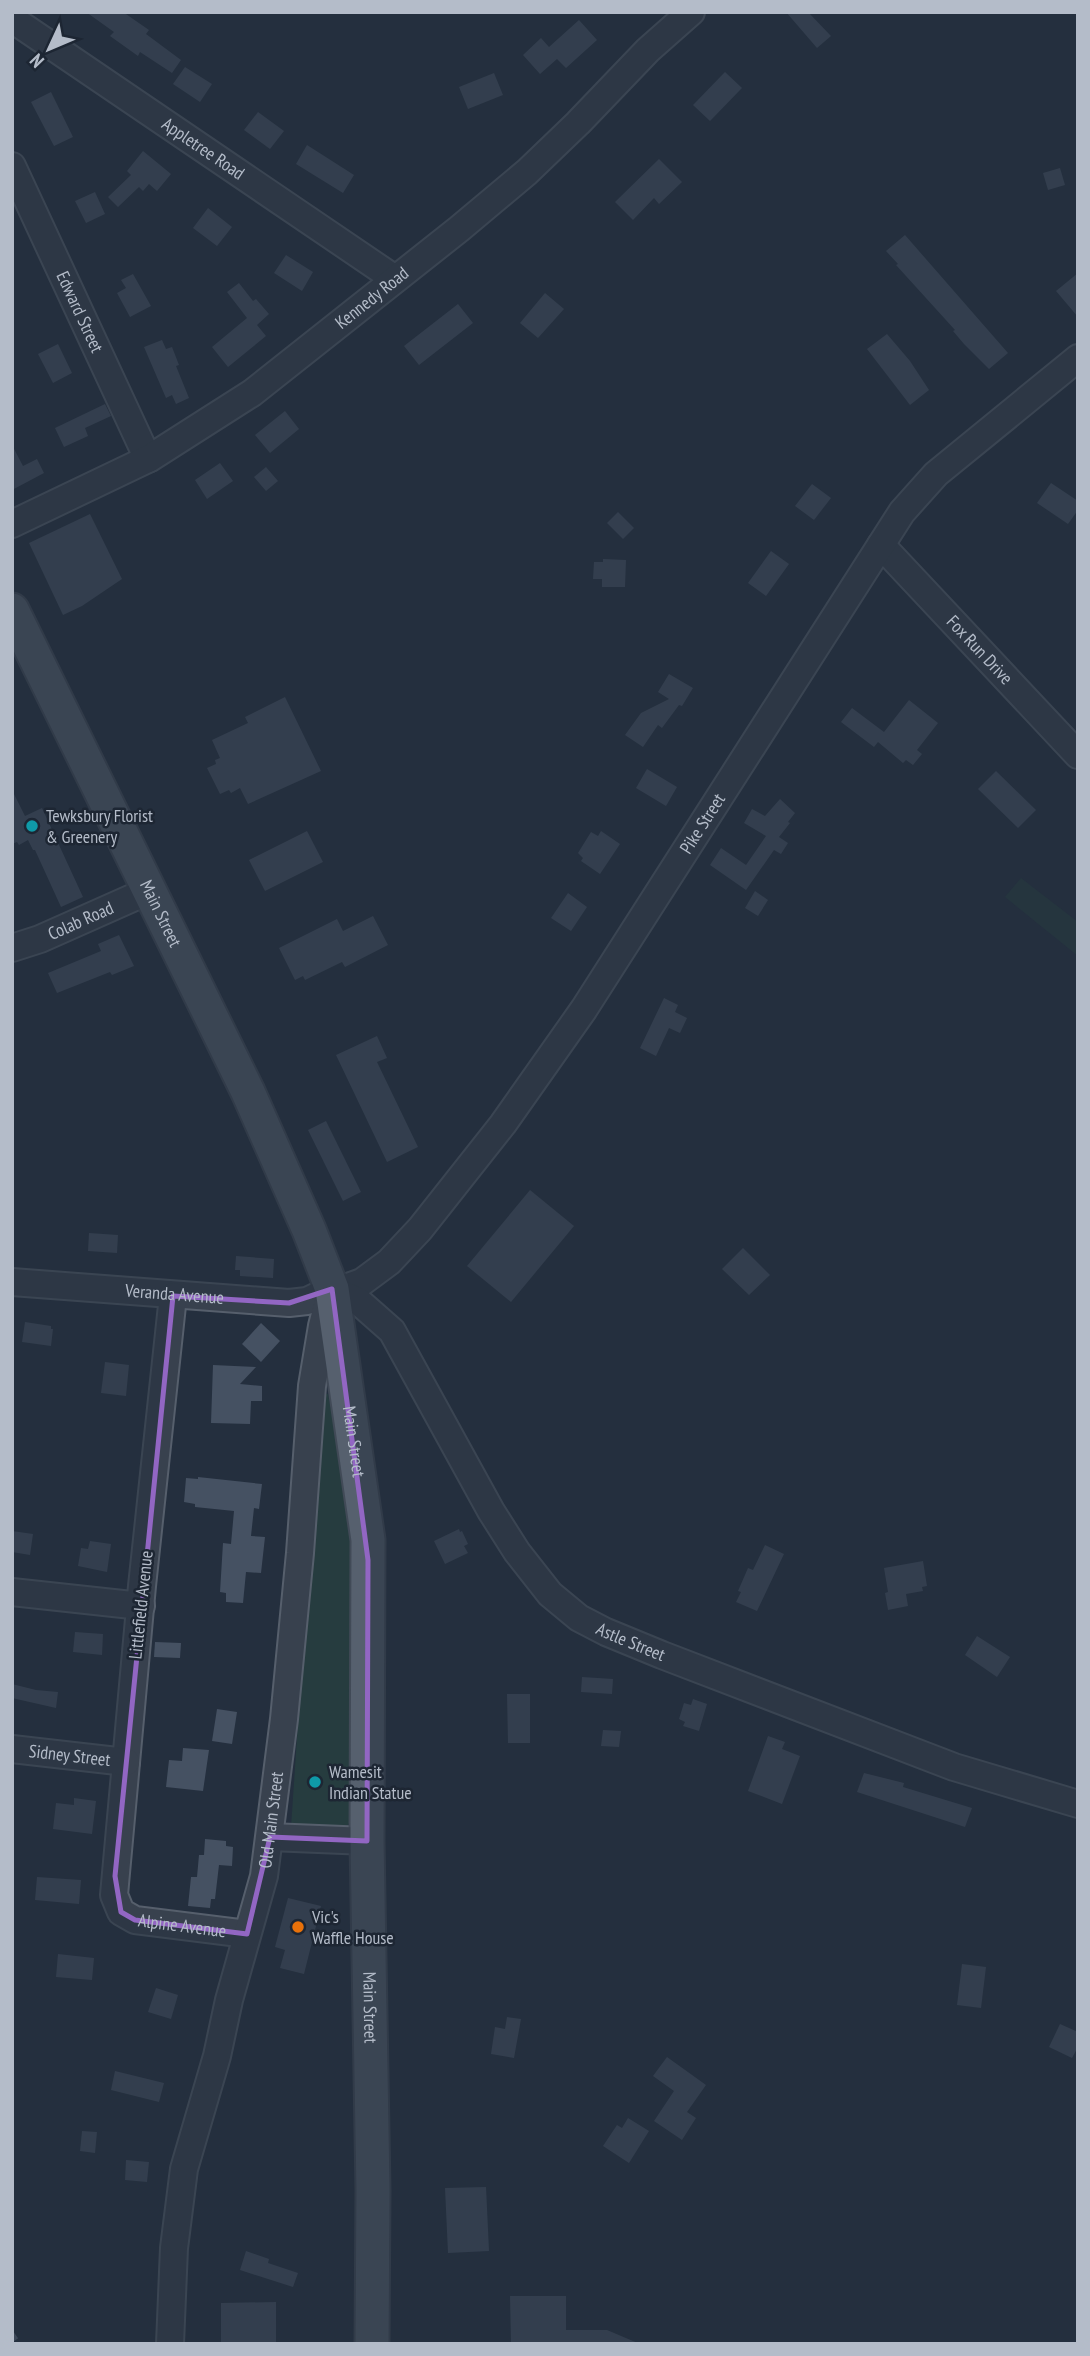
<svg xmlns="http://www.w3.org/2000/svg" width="1090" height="2356" font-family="'PT Sans Narrow',sans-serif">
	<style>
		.green { fill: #263c3f }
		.building { fill: #455162 }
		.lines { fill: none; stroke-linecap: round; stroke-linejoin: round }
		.minor-casing { stroke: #565f6c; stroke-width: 30 }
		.major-casing { stroke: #414a57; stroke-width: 37 }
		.minor { stroke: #38414e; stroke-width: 26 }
		.major { stroke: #56606e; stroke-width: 33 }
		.rail { stroke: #5a6575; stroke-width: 5; stroke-dasharray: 7 7; stroke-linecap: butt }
		.marked { fill: none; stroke: #9266c3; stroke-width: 5; stroke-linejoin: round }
		.culture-dot { fill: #0f9aa8; stroke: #1d2633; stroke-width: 2.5 }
		.food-dot { fill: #e8710a; stroke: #1d2633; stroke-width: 2.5 }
		.labels { text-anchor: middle; stroke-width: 5; stroke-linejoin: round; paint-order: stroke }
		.street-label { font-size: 18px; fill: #b4bcc9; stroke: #1d2633 }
		.poi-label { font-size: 18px; fill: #b4bcc9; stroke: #1d2633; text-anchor: start }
	</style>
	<rect width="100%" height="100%" fill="#242f3e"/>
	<g class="green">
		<path d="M1021 878 1078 922V956L1005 897Z"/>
		<path d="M328 1394C337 1442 347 1489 350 1537 357 1628 354 1720 353 1811L348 1825 291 1827 320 1395Z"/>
	</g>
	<g class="building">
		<path d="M86 12H123L149 30 146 34 181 60 172 73 140 52 138 56 110 36 114 32Z"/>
		<path d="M786 12H808L831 36 817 48Z"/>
		<path d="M579 20 597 40 566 68 557 59 540 74 523 55 541 38 549 47Z"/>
		<path d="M185 67 212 84 200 102 173 84Z"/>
		<path d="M725 72 742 88 710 121 693 105Z"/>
		<path d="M494 73 503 95 468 109 459 87Z"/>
		<path d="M51 92 73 137 54 146 31 102Z"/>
		<path d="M258 112 284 131 270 149 244 130Z"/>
		<path d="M307 145 354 175 343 193 296 164Z"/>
		<path d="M143 151 171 174 157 191 149 184 143 191 139 187 118 207 108 197 131 175 127 171Z"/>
		<path d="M659 159 682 182 659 204 654 198 633 220 615 202Z"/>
		<path d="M1060 168 1065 185 1048 190 1043 173Z"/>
		<path d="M95 192 105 214 86 223 75 201Z"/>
		<path d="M208 208 232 227 217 246 193 228Z"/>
		<path d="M905 235 1008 353 989 369 964 344 953 331 955 330 896 265 898 264 886 251Z"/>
		<path d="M286 255 313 272 302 291 274 273Z"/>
		<path d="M1078 273V317L1056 291Z"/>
		<path d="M133 274 151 306 130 317 117 293 126 288 121 280Z"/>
		<path d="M239 283 253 301 256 299 269 314 257 325 266 336 228 367 212 347 247 318 227 292Z"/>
		<path d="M545 293 564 309 538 338 520 323Z"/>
		<path d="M458 304 473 323 419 365 404 346Z"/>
		<path d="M887 334 910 361 929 390 910 405 867 349Z"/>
		<path d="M162 340 166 349 172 347 179 365 176 366 189 398 176 404 172 395 166 398 144 347Z"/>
		<path d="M58 344 72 373 53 383 38 354Z"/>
		<path d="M105 404 111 416 85 428 88 436 64 447 55 428Z"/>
		<path d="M285 411 299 429 270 453 255 435Z"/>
		<path d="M12 445 23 466 37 459 44 473 12 490Z"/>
		<path d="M220 463 233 481 207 499 195 480Z"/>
		<path d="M266 467 278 481 266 491 254 477Z"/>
		<path d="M1051 483 1078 501V510L1068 524 1037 503Z"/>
		<path d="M812 484 831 498 814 520 795 506Z"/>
		<path d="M618 512 634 528 623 539 607 523Z"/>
		<path d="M90 514 122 579 82 606 63 615 29 543Z"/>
		<path d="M771 551 789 564 766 596 748 583Z"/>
		<path d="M603 559 626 560 625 587H602V579H593L594 562H603Z"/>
		<path d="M669 674 693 688 682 706 679 705 662 728 658 725 643 747 625 735 641 713 669 699 658 692Z"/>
		<path d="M285 697 321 771 248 804 240 788 231 793 229 790 220 794 207 768 216 764 215 760 220 758 212 740 248 723 245 717Z"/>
		<path d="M909 700 938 723 917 750 922 754 913 765 906 760 903 763 878 742 874 747 841 722 852 708 884 732Z"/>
		<path d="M647 769 677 787 666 806 636 788Z"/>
		<path d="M996 771 1036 810 1018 828 978 789Z"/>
		<path d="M12 790 25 816 42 808 83 897 61 907 35 850H33L28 840 19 845 17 842 12 844Z"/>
		<path d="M780 799 795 813 788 822 790 823 779 837 788 843 781 854 774 850 746 890 710 865 721 848 746 865 766 836 744 823 752 809 765 816Z"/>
		<path d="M307 831 323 862 265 891 249 860Z"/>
		<path d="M601 831 620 844 600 874 581 861 583 858 578 853 591 832 598 836Z"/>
		<path d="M755 891 768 900 758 916 745 908Z"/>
		<path d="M568 893 587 907 571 931 551 918Z"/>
		<path d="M373 916 388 945 345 967 342 962 305 980 303 976 295 980 279 948 337 919 343 931Z"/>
		<path d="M119 935 134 966 112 975 110 972 57 993 48 973 101 951 98 944Z"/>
		<path d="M664 998 678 1005 675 1012 687 1018 680 1033 669 1028 656 1056 640 1048Z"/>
		<path d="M377 1036 387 1058 377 1062 418 1147 387 1162 336 1055Z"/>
		<path d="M326 1121 361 1192 343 1201 308 1130Z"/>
		<path d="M530 1190 574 1226 511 1302 467 1266Z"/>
		<path d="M89 1233 118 1235 117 1253 88 1251Z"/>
		<path d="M743 1248 770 1275 749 1295 722 1269Z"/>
		<path d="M236 1256 274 1259 273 1278 240 1276V1270H235Z"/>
		<path d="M25 1322 51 1326V1329H53L51 1346 22 1342Z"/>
		<path d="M261 1323 280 1341 261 1362 242 1344Z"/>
		<path d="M105 1362 129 1365 126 1396 101 1393Z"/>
		<path d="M213 1365 256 1367 240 1384 262 1386V1401H251L250 1424 211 1423Z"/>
		<path d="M198 1477 262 1484 259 1509 254 1508 251 1536 265 1537 261 1573 246 1572 243 1603 226 1602V1593L220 1592 223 1543 231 1544 234 1511 195 1507V1504L184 1502 186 1478 198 1479Z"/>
		<path d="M459 1529 460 1532 462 1531 468 1544 464 1546 468 1553 445 1564 434 1541Z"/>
		<path d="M12 1531 33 1534 30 1555 12 1552Z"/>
		<path d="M90 1541 111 1544 107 1572 78 1566 81 1548 88 1549Z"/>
		<path d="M765 1545 784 1554 757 1611 736 1602 741 1592 738 1591 748 1568 753 1570Z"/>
		<path d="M923 1561 927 1586 922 1587 923 1591 906 1594 908 1606 888 1610 885 1593 888 1592 884 1568Z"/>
		<path d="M75 1632 103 1634 102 1655 73 1652Z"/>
		<path d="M977 1636 1010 1657 997 1677 965 1655Z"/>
		<path d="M155 1642 181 1643 180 1658 154 1657Z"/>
		<path d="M582 1677 613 1679 612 1694 581 1692Z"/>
		<path d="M12 1684 36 1690 58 1692 56 1708 12 1698Z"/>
		<path d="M507 1694H530V1743H508Z"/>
		<path d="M693 1699 707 1704 699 1731 683 1726 685 1722 679 1719 684 1703 691 1705Z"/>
		<path d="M217 1709 237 1712 232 1744 212 1741Z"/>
		<path d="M603 1730 621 1731 619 1747 601 1746Z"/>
		<path d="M768 1736 785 1742 782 1749 800 1756 782 1804 748 1791Z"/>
		<path d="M183 1748 209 1750 203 1791 166 1787 169 1760 182 1761Z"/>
		<path d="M864 1773 904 1783 903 1787 972 1808 965 1827 857 1792Z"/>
		<path d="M74 1798 96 1801 92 1834 53 1829 56 1803 74 1805Z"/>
		<path d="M205 1839 226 1841V1846L233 1847 232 1866 219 1865 215 1899H211L210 1908 188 1906 191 1877H197L199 1855H204Z"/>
		<path d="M37 1877 81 1880 79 1904 35 1900Z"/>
		<path d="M288 1898 321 1906 304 1974 280 1968 285 1950 275 1947Z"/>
		<path d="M58 1954 94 1958 92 1980 56 1977Z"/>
		<path d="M962 1964 986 1967 981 2008 957 2005Z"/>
		<path d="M156 1988 178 1995 171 2019 148 2012Z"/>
		<path d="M507 2017 521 2019 514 2058 491 2054 495 2027 505 2029Z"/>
		<path d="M1060 2024 1078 2032V2047L1072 2058 1049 2047Z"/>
		<path d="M667 2057 706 2085 687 2112 696 2118 682 2140 654 2121 674 2091 653 2076Z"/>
		<path d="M115 2071 164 2083 159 2102 111 2090Z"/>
		<path d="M628 2118 649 2131 629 2163 603 2146 617 2125 622 2128Z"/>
		<path d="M82 2131 97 2132 95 2153 80 2151Z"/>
		<path d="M126 2160 149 2162 147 2182 125 2180Z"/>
		<path d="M486 2187 489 2251 448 2253 445 2188Z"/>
		<path d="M246 2251 269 2259 268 2263 298 2273 293 2287 240 2270Z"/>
		<path d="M510 2296H566V2330H607L640 2344H511Z"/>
		<path d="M276 2302V2344H221V2303Z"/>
	</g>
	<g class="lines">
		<g class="minor-casing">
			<g id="minor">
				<path id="s1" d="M12 19 395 279"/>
				<path id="s2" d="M12 166 148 459"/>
				<path id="s3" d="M12 524 150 458 252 393 459 229 527 172 578 123 648 50 691 12"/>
				<path id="s4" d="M881 545 1078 755"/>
				<path id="s5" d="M12 948 40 939 148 891"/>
				<path id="s6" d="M12 1282 289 1303 307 1301 332 1289 348 1287 362 1282 389 1262 420 1229 503 1124 584 1009 902 512 936 474 1078 358"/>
				<path id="s7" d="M332 1289 358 1301 392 1331 491 1511 517 1552 550 1594 579 1618 606 1632 662 1655 954 1767 1078 1804"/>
				<path id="s8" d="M173 1296 142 1586 114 1895 121 1912 135 1920 247 1934"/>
				<path d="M12 1592 141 1606"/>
				<path id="s9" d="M12 1749 126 1762"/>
				<path d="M270 1837 367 1841"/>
				<path id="s10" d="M170 2344 174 2248 184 2169 217 2056 229 2000 264 1876 284 1719 300 1553 312 1386 322 1326 330 1294"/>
			</g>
		</g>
		<g class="major-casing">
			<g id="major">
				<path id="s11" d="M12 610 248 1092 309 1230 332 1289 368 1540 367 1841 373 2190 372 2344"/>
			</g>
		</g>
		<use href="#minor" class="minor"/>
		<use href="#major" class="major"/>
		<path class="rail" d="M12 2334 19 2344"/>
	</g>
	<path d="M0 0H1090V2356H0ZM332 1289 368 1560 367 1841 270 1837 247 1934 135 1920 121 1912 115 1876 173 1296 289 1303Z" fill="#242f3e" fill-opacity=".55" fill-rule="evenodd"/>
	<path class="marked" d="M332 1289 368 1560 367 1841 270 1837 247 1934 135 1920 121 1912 115 1876 173 1296 289 1303Z"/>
	<g class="culture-dot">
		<circle cx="32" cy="826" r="7"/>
		<circle cx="315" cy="1782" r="7"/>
	</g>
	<circle class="food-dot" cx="298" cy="1927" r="7"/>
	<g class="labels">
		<g class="street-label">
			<text dy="6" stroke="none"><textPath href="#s1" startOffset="231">Appletree Road</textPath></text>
			<text dy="6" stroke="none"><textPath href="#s3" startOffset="427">Kennedy Road</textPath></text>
			<text dy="6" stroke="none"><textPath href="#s2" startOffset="161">Edward Street</textPath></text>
			<text dy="6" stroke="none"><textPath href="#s4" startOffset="144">Fox Run Drive</textPath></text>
			<text dy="6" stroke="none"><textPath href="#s6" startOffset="928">Pike Street</textPath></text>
			<text dy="6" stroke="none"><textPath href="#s11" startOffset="338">Main Street</textPath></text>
			<text dy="6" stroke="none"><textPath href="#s5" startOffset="74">Colab Road</textPath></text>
			<text dy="6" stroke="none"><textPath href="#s6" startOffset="163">Veranda Avenue</textPath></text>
			<text dy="6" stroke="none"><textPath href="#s11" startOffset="905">Main Street</textPath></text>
			<text transform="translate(141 1605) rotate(-84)" y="6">Littlefield Avenue</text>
			<text dy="6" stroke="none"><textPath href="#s7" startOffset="476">Astle Street</textPath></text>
			<text dy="6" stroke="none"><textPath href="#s9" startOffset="58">Sidney Street</textPath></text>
			<text dy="6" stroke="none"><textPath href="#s10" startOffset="536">Old Main Street</textPath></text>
			<text dy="6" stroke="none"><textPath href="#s8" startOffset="684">Alpine Avenue</textPath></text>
			<text dy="6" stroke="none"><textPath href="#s11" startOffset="1472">Main Street</textPath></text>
		</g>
		<g class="poi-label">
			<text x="46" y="822">Tewksbury Florist<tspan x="46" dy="21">&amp; Greenery</tspan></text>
			<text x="329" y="1778">Wamesit<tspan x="329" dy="21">Indian Statue</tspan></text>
			<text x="312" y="1923">Vic's<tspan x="312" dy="21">Waffle House</tspan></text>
		</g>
	</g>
	<rect width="1090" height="2356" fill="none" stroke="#b4bcc9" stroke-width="28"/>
	<g transform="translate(49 49) rotate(226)" stroke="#1d2633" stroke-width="5" paint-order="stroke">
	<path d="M0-5L12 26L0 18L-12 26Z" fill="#b4bcc9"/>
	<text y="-10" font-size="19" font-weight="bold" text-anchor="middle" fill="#b4bcc9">N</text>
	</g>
</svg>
